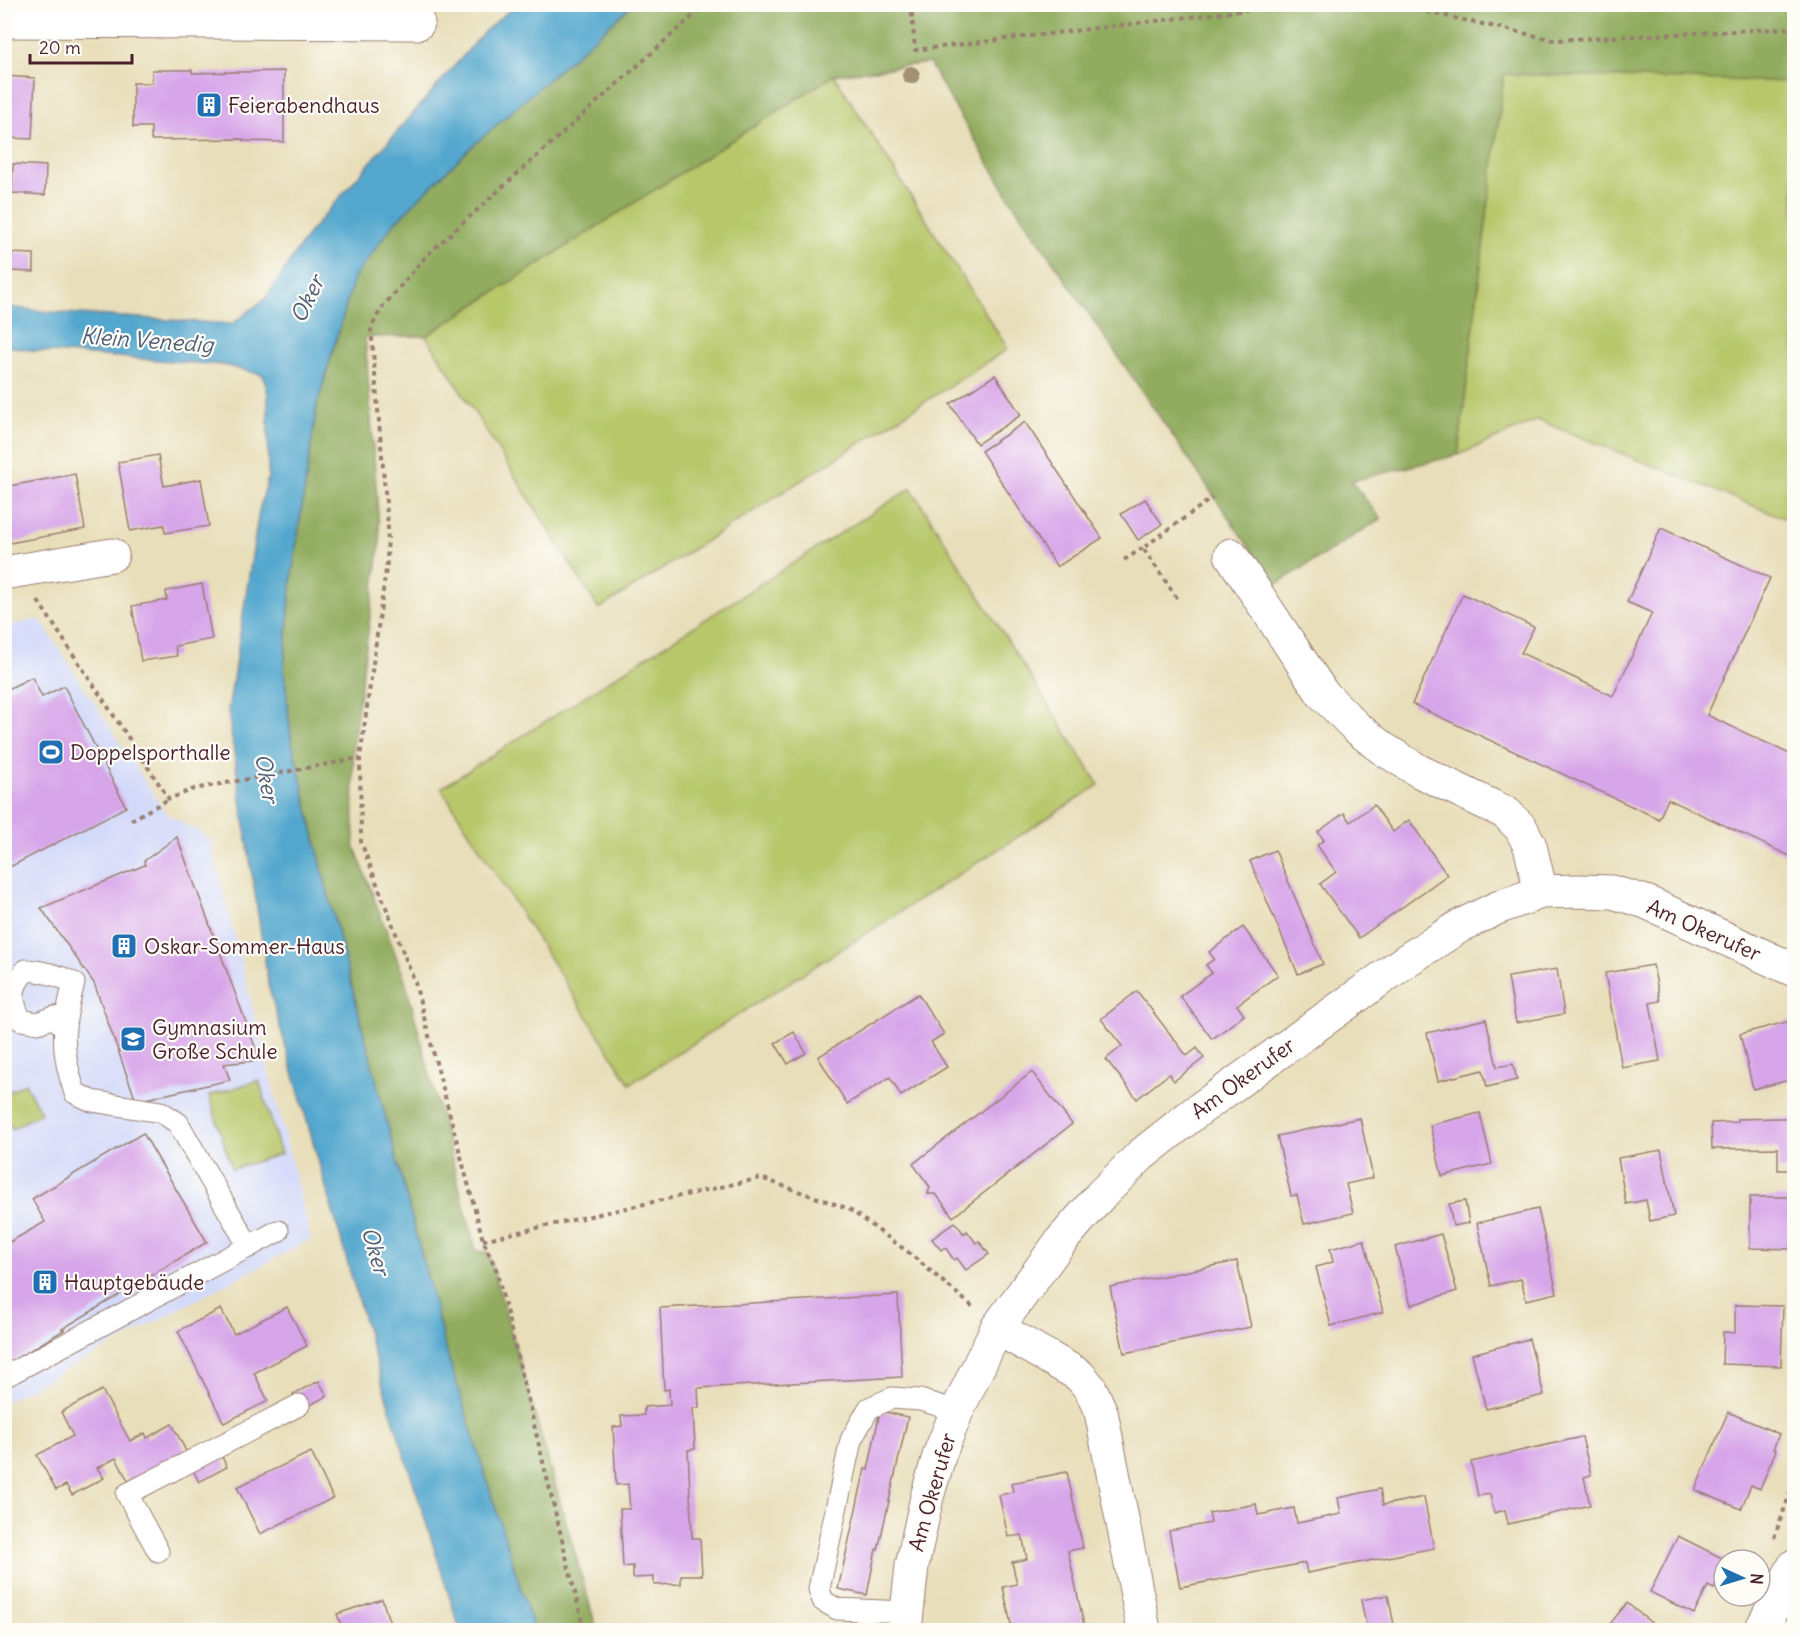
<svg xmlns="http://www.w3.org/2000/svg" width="1799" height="1635" viewBox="0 0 1799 1635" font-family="Delius,sans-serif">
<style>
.built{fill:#d3d9f9}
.green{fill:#b7c76a;stroke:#80734a;stroke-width:1.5}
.forest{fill:#91ac5e;stroke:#6e6644;stroke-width:1.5}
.water{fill:#52a7ce;stroke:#4e637c;stroke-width:1.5}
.building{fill:#d7a5e9}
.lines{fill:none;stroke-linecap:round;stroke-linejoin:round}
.service-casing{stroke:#997e72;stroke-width:23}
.minor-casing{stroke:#997e72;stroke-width:35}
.secondary-casing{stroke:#997e72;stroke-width:35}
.path{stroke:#997e72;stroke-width:4;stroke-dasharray:4.5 4.5;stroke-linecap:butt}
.service{stroke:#fff;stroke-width:21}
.minor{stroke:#fff;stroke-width:33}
.secondary{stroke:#fff;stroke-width:33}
.tree{fill:#a39075}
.labels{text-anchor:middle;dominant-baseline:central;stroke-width:4.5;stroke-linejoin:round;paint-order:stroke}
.poi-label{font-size:21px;fill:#4a1f2b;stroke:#fdfcf7;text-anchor:start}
.street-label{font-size:21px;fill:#4a1f2b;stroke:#fdfcf7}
.water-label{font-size:22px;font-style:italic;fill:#4e5c74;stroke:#fdfcf7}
</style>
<rect width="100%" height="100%" fill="#fdfcf7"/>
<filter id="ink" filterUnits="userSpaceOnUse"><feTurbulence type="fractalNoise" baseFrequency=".0167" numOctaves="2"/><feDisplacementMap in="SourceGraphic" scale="12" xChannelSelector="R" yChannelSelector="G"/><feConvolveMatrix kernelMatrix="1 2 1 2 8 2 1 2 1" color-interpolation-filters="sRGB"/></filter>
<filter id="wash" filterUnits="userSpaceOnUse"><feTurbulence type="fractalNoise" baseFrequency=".008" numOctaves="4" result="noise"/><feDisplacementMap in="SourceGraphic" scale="24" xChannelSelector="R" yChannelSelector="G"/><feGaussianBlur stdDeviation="1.35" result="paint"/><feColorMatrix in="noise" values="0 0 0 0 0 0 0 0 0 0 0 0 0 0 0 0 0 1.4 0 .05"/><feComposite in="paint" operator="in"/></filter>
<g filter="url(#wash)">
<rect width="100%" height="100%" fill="#e8deb9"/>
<polygon class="built" points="40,619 165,812 210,839 311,1239 5,1402 4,626"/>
<g class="green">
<polygon points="1504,74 1794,81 1794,522 1538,420 1458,455"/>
<polygon points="834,75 1008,349 599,609 426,336"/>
<polygon points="911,488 1099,785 630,1084 441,788"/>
<polygon points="259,1080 281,1154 232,1169 209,1096"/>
<polygon points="25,1083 41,1113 12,1129 5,1115 5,1094"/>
</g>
<polygon class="forest" points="632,5 1794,5 1794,82 1504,74 1458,455 1351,481 1381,519 1275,585 1010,199 929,63 834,75 426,336 365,337 380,542 353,744 354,845 405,980 476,1251 488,1252 597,1630 533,1630 446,1350 330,902 291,738 284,668 292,574 317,405 354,278 394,223 467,151"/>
<polygon class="water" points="517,4 632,5 467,151 394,223 354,278 317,405 292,574 284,668 291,738 330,902 446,1350 534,1630 460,1630 382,1383 269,988 228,712 259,511 268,478 268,394 263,375 224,365 37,351 5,346 4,306 48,312 232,324 266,298 308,234 485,31"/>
<g id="blocks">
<g class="building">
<polygon points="152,70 192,70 192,73 284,71 284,142 243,141 243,139 151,140 151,127 133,127 133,83 152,83"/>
<polygon points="4,76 35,78 32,139 11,138 10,151 4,151"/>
<polygon points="13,164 46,166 45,195 12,193"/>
<polygon points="9,253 34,254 34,272 9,271"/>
<polygon points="995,375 1021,415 977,444 950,404"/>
<polygon points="1025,422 1102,538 1057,567 981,451"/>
<polygon points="158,455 164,486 201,479 209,526 165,533 164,525 130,531 118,462"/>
<polygon points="75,474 85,529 4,544 4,487"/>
<polygon points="1145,499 1162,524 1138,540 1121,514"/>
<polygon points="1661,528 1770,578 1707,715 1794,756 1794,858 1668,799 1659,819 1412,704 1463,594 1534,627 1521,653 1613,696 1652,613 1627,602"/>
<polygon points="202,584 212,639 175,646 177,656 141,661 132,606 167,600 166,591"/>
<polygon points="32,677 42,697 64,686 126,807 4,870 4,691"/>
<polygon points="1374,805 1393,832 1409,820 1447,875 1359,938 1320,884 1336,872 1317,845 1324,840 1318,832 1344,813 1350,822"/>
<polygon points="177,837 260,1060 224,1064 230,1080 136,1101 94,983 41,908 145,865 144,861"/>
<polygon points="1275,850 1323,964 1298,974 1250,861"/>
<polygon points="1243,927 1278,975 1237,1005 1244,1015 1212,1039 1180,996 1212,973 1206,965 1214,959 1209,952"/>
<polygon points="1653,965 1660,1001 1650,1003 1660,1061 1622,1068 1605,973"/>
<polygon points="1557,969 1564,1014 1516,1023 1508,977"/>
<polygon points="1137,991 1187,1056 1197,1048 1204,1058 1174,1081 1169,1074 1137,1099 1106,1059 1122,1046 1101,1019"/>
<polygon points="918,994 944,1034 931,1042 947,1067 901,1096 890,1077 847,1104 818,1057"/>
<polygon points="1486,1019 1497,1067 1513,1064 1517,1080 1487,1087 1483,1070 1438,1081 1427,1033"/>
<polygon points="1794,1020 1794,1079 1753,1089 1740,1034"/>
<polygon points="794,1032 806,1053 788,1064 775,1043"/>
<polygon points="1032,1072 1072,1124 953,1217 936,1194 928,1194 930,1187 913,1164"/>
<polygon points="1480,1113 1492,1164 1442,1176 1430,1125"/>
<polygon points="1360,1118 1373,1178 1346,1184 1353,1213 1304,1224 1297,1195 1291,1196 1277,1136"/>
<polygon points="1778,1118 1794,1118 1794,1170 1778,1170 1778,1148 1712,1149 1711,1123 1737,1122 1737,1119"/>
<polygon points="143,1133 207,1242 62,1329 64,1330 4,1366 4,1245 45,1222 32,1199"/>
<polygon points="1661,1150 1674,1216 1650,1221 1646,1200 1626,1204 1618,1158"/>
<polygon points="1750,1197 1794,1197 1794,1249 1750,1248"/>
<polygon points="1465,1201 1469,1223 1453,1226 1449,1204"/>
<polygon points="1538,1209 1557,1293 1526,1300 1521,1279 1491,1286 1477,1223"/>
<polygon points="955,1222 964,1234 967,1231 976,1243 979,1241 989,1254 966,1270 957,1258 954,1260 945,1247 941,1250 932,1239"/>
<polygon points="1441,1234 1457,1291 1411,1305 1395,1247"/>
<polygon points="1364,1240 1383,1312 1331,1326 1316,1267 1333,1262 1330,1249"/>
<polygon points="1237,1261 1251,1327 1124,1353 1110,1287"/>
<polygon points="898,1295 902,1377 698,1388 699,1408 693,1408 695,1449 688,1450 692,1538 700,1538 702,1575 681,1575 681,1584 654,1585 654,1577 633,1578 633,1566 623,1567 620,1509 630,1509 628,1484 616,1485 613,1427 622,1426 621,1416 644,1415 644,1407 670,1405 669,1389 664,1390 660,1308"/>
<polygon points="1735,1305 1783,1306 1781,1366 1722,1364 1723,1332 1735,1333"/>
<polygon points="287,1307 307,1346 254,1373 268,1401 224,1423 178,1331 221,1309 234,1334"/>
<polygon points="1529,1339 1544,1395 1486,1409 1472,1354"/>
<polygon points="319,1381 327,1396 301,1410 293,1394"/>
<polygon points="102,1390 130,1441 145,1433 147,1438 172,1424 187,1453 130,1484 116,1458 97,1468 104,1478 72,1495 66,1485 56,1490 37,1455 73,1436 61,1412"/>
<polygon points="880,1411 908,1417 878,1550 876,1549 867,1595 838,1589 865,1469 868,1470"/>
<polygon points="1728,1412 1779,1434 1773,1449 1776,1450 1760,1489 1751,1485 1741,1509 1695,1490"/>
<polygon points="1582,1437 1591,1475 1584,1477 1590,1505 1508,1524 1505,1510 1494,1513 1490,1494 1478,1496 1471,1462"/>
<polygon points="311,1452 333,1498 260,1534 237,1487"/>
<polygon points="220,1453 227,1467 199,1482 192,1468"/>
<polygon points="1067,1472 1083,1548 1068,1551 1085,1630 1026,1630 1025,1626 1012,1629 1003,1587 1017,1584 1012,1562 1027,1559 1022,1535 1008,1537 999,1495 1013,1492 1011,1483"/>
<polygon points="1380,1489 1383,1505 1424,1497 1434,1548 1307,1573 1305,1563 1180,1587 1169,1531 1211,1523 1209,1513 1256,1504 1258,1515 1294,1508 1297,1523 1341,1514 1338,1498"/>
<polygon points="1678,1536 1724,1559 1724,1570 1714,1589 1708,1586 1694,1614 1650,1592"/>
<polygon points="1388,1595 1395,1630 1367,1630 1361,1600"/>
<polygon points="382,1599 392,1630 343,1630 337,1614"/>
<polygon points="1627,1603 1660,1630 1605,1630"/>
</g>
</g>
</g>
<g filter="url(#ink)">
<use href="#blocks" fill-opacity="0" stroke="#997e72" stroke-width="1.5"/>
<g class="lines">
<g class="service-casing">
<g id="service">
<path d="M63,1026l-9,-9 -16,6 -17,-3c-10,-21 -11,-32 5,-50 17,1 32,5 48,13 -12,44 -14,66 1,110l17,8 69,11 17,11 71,124"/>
<polyline points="4,1377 278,1231"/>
<polyline points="158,1551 127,1494 299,1405"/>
<polyline points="906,1612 837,1609 823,1601 819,1589 851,1440 869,1408 892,1398 920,1400 957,1411"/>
</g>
</g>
<g class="minor-casing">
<g id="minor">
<polyline points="4,21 418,23"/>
<polyline points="1231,555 1322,693 1357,728 1382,748 1419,771 1506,813 1521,828 1530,846 1541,892"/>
<polyline points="4,573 112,555"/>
<polyline points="997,1328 1079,1375 1090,1388 1101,1412 1144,1630"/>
<polyline points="905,1630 912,1566 927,1497 940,1453 957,1411 997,1328 1061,1241 1100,1196 1141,1155 1193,1114 1407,960 1460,926 1497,908 1541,892 1578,891 1612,892 1646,902 1794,970"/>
</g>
</g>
<g class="secondary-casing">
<polyline id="secondary" points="1761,1630 1794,1566"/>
</g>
<g class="path">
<polyline points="911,4 915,50 1296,4"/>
<polyline points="1392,4 1554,40 1794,28"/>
<polyline points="1124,560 1143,548"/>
<polyline points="1177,598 1143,548 1212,498"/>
<polyline points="38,601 169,799 194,789 360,758"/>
<polyline points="131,820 169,799"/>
<polyline points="483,1240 761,1178 849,1209 908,1252 973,1307"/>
<polyline points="1774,1538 1794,1482"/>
<polyline points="584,1630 496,1269 483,1240 415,983 361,842 360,758 387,562 388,526 371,328 381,309 427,255 706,4"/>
</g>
<use href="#service" class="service"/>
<use href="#minor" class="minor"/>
<use href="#secondary" class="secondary"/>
</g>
<circle class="tree" cx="911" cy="75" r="9"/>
</g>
<defs>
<g id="building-square" transform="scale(1.35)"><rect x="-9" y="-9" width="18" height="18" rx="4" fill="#1f6fb2" stroke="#fdfcf7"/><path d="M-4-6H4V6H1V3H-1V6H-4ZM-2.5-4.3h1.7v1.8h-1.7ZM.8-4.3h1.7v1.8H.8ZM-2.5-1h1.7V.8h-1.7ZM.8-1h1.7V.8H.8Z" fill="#fff"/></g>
<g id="stadium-square" transform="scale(1.35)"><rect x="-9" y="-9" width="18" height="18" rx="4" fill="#1f6fb2" stroke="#fdfcf7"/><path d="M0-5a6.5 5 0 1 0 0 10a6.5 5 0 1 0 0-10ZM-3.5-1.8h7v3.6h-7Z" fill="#fff"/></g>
<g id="school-square" transform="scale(1.35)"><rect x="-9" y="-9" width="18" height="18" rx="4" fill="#1f6fb2" stroke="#fdfcf7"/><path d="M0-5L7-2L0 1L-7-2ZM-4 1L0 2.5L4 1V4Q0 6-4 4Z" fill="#fff"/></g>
</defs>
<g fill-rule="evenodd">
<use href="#building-square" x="209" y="105"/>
<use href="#stadium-square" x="51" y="752"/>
<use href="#building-square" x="124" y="946"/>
<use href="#school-square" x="133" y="1039"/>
<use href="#building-square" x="45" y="1282"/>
</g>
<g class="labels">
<g class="poi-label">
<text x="228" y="105">Feierabendhaus</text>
<text x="70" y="752">Doppelsporthalle</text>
<text x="144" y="946">Oskar-Sommer-Haus</text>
<text x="152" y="1027">Gymnasium<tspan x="152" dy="24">Große Schule</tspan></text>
<text x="64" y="1282">Hauptgebäude</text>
</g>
<g class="street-label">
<text transform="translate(1704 930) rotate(24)">Am Okerufer</text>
<text transform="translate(1243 1078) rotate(-36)">Am Okerufer</text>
<text transform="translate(932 1492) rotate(-74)">Am Okerufer</text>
</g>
<g class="water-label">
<text transform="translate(307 299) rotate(-64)">Oker</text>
<text transform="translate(147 340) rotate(4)">Klein Venedig</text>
<text transform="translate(267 778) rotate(80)">Oker</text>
<text transform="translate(376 1251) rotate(74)">Oker</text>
</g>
</g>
<rect width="1799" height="1635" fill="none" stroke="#fdfcf7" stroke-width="24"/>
<g transform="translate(1742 1578) rotate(94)"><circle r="28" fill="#fdfcf7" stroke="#b5a4a5" stroke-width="1.5"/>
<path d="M0-4.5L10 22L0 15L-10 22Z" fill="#1f6fb2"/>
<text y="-9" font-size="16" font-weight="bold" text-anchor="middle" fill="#4a1f2b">N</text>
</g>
<path d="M30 54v9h102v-9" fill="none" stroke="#4a1f2b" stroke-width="3"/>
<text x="39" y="54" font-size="18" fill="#4a1f2b" stroke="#fdfcf7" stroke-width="4.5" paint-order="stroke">20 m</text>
</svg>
